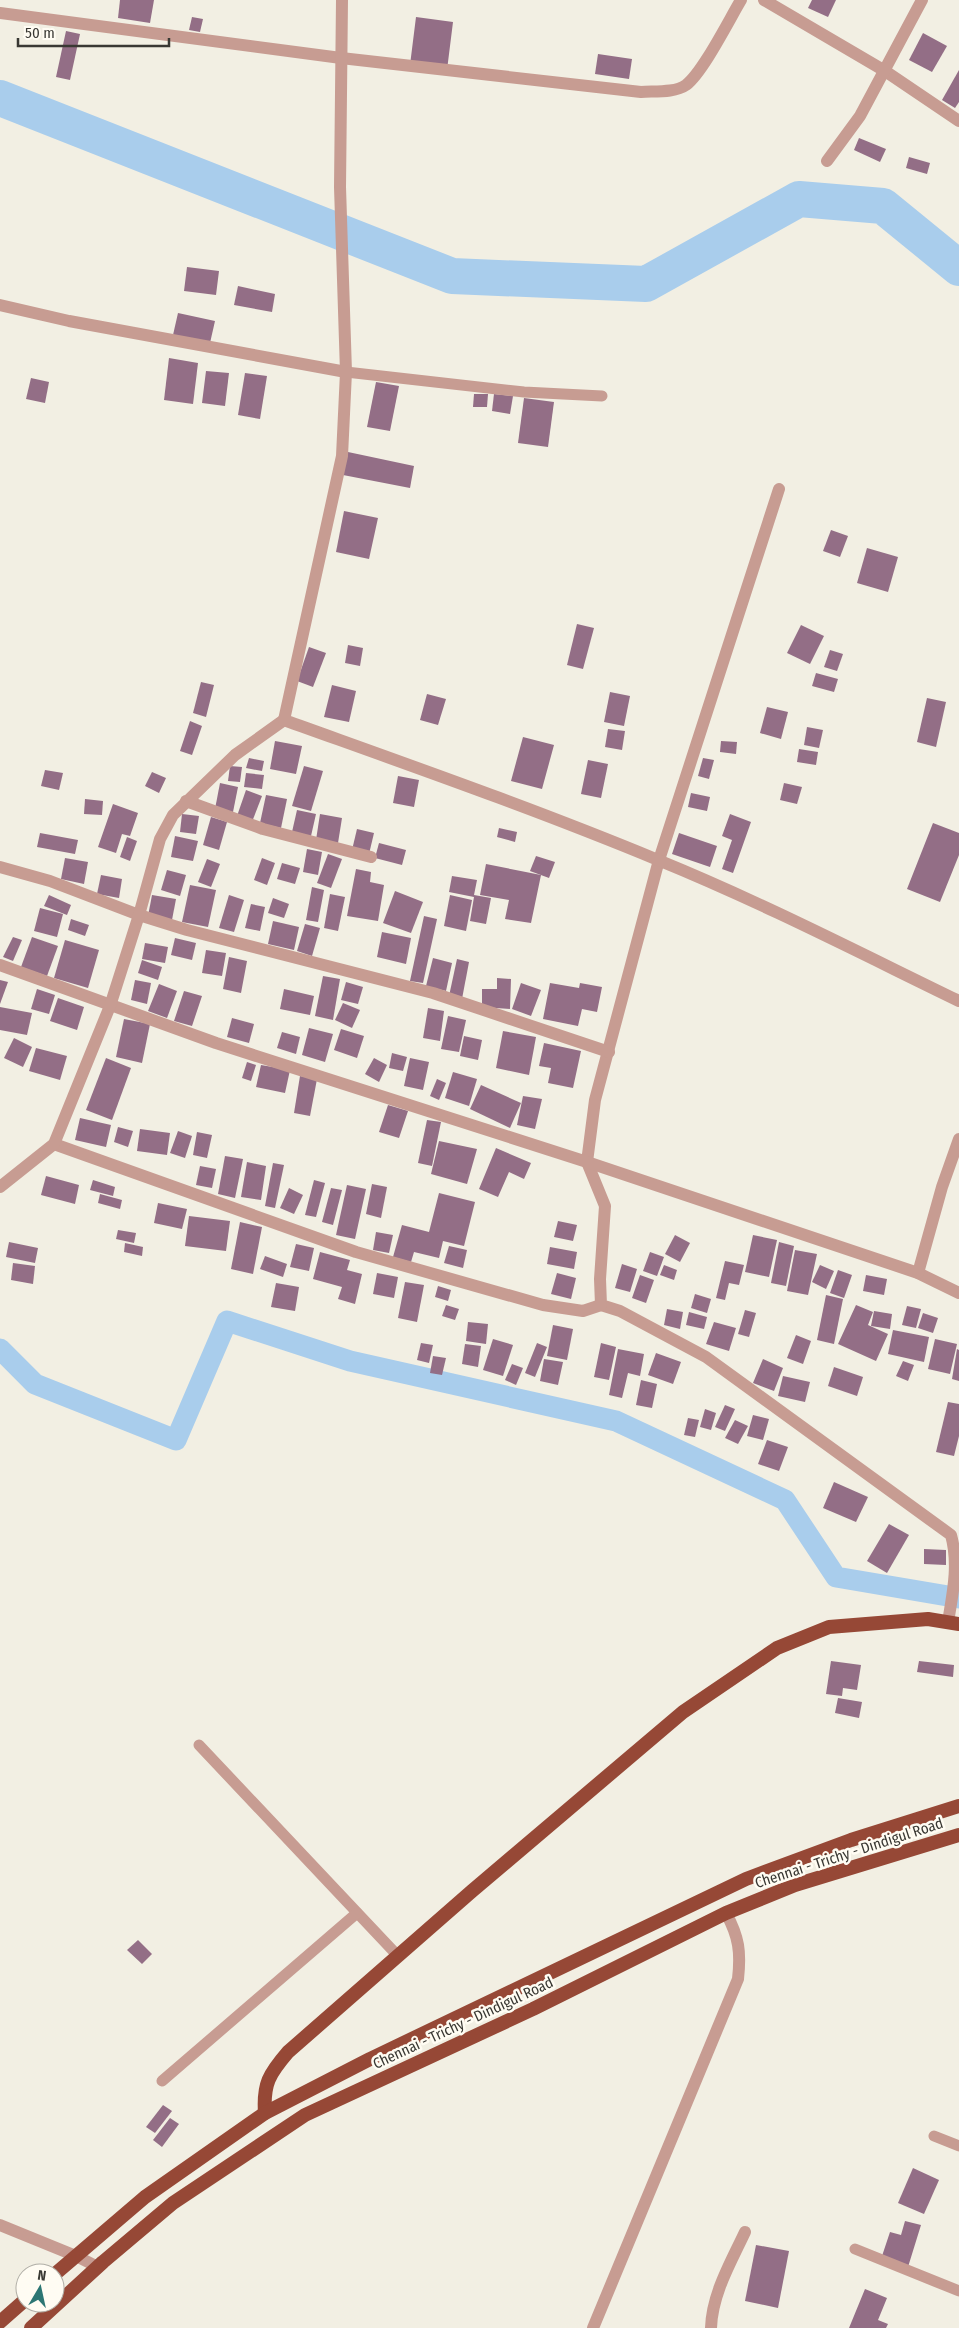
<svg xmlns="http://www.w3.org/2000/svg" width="959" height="2328" viewBox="0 0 959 2328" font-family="'Fira Sans Condensed',sans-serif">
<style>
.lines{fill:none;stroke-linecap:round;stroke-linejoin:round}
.canal{stroke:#a9cdec;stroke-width:21}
.river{stroke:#a9cdec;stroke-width:36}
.building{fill:#936e86}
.service{stroke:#c79c92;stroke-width:11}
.minor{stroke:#c79c92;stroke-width:12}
.tertiary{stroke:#c79c92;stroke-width:12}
.trunk{stroke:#964836;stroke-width:14}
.labels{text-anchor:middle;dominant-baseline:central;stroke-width:5;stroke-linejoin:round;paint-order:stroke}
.street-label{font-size:15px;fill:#393833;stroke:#fffcf3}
</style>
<rect width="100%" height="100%" fill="#f2efe3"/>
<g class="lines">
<polyline class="canal" points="0,1349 35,1384 176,1440 227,1321 350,1361 616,1421 785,1500 836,1577 959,1598"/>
<polyline class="river" points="0,98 452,276 646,284 799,199 883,206 959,268"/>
</g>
<g class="building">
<polygon points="120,0 154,0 150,23 118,18"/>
<polygon points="812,0 836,0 828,17 808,8"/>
<polygon points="192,17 203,19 200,32 189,30"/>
<polygon points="416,17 453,22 447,70 410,65"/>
<polygon points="66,31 80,34 70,80 56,77"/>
<polygon points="923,33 947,46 932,72 909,60"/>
<polygon points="598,54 632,59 629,79 595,74"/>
<polygon points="959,70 959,102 955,108 942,100"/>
<polygon points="859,138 886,149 880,162 854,150"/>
<polygon points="909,157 930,163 927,174 906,168"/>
<polygon points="187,267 219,271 216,295 184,291"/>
<polygon points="238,286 275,294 272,312 234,305"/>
<polygon points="178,313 215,321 210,343 173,335"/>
<polygon points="169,358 198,363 193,404 164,400"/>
<polygon points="206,371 229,373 225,406 202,403"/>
<polygon points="245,373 267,376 260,419 238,415"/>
<polygon points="31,378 49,382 45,403 26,399"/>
<polygon points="376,382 399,386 390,431 367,427"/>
<polygon points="474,394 488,394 487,407 473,407"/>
<polygon points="494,394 513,396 510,414 492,411"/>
<polygon points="524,398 554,402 548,447 518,443"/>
<polygon points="348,452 414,466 410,488 343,475"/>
<polygon points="344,511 378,518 369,559 336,552"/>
<polygon points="831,530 848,536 840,557 823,551"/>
<polygon points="867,548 898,557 888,592 857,583"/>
<polygon points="577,624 594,628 583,669 567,665"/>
<polygon points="801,625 824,636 810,664 787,653"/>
<polygon points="348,645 363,648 360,666 345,663"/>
<polygon points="309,647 326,653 313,687 297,681"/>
<polygon points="830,650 843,654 837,671 824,667"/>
<polygon points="816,673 838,679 834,692 812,686"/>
<polygon points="201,682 214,685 206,717 193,713"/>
<polygon points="332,685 356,691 349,722 324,717"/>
<polygon points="610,692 630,696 624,726 604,722"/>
<polygon points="427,694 446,699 438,725 420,720"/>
<polygon points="927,698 946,702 936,747 917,742"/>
<polygon points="767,707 788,712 781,739 760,733"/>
<polygon points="190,721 202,726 192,755 180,751"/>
<polygon points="807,727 823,730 819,748 804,745"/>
<polygon points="608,729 625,731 622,750 605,747"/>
<polygon points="523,737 554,745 542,789 511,781"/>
<polygon points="275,741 302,746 296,774 270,769"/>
<polygon points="721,741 737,742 736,754 720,752"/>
<polygon points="799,749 818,752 816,765 797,762"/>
<polygon points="249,758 264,761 262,771 246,768"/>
<polygon points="703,758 714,760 709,779 698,776"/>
<polygon points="588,760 608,764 601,798 581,794"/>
<polygon points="230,766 242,767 240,782 228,781"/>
<polygon points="304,766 323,771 311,811 292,806"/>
<polygon points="45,770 63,773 59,790 41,786"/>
<polygon points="152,772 166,778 159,793 145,786"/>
<polygon points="246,773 264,775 262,789 244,787"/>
<polygon points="398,776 419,780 414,807 393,803"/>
<polygon points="220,783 238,787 233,812 215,809"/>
<polygon points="784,783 802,787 797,804 780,800"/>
<polygon points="246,790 262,796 252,822 237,816"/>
<polygon points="691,793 710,797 707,811 688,807"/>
<polygon points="266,795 287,799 281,828 260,823"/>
<polygon points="85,799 103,801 102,815 84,814"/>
<polygon points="113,804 138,813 130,836 122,834 116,853 98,847"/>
<polygon points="297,810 316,814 311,836 292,832"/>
<polygon points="182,814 199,816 196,834 180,832"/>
<polygon points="320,814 342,818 338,843 316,840"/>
<polygon points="730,814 751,822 733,873 722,869 732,840 722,836"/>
<polygon points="211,817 227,822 219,850 203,845"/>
<polygon points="933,823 959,833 959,855 940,902 907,889"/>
<polygon points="499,828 517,832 515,842 497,837"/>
<polygon points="357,829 374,833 369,854 352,850"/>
<polygon points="40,833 78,840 75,854 37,847"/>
<polygon points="679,833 717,846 710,867 672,854"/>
<polygon points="175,836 198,841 193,861 171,857"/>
<polygon points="127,837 137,841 130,861 120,857"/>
<polygon points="379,843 406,850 402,865 375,858"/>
<polygon points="307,849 322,852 318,875 303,872"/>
<polygon points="328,854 342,859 331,888 317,883"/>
<polygon points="536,856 555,862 549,878 530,871"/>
<polygon points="65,858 88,862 84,884 61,879"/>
<polygon points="262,858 275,863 267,885 254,880"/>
<polygon points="207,859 220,864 211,887 198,882"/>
<polygon points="282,863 300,868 295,884 277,879"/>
<polygon points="486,864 541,875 531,923 505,919 509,900 480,895"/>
<polygon points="356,869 371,872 370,882 384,885 378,921 347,916"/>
<polygon points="167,870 186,875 180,896 161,890"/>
<polygon points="101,875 122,879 119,898 97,894"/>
<polygon points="452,876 477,880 474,895 491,898 486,924 470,921 474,897 449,892"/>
<polygon points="190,885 216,890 208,927 182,922"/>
<polygon points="312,887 324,890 318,922 306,920"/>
<polygon points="395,891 423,902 411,933 383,923"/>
<polygon points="330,894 345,897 338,931 324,928"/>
<polygon points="49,895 71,905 67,915 44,906"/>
<polygon points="152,895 176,899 172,920 148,916"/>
<polygon points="229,895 244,900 234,932 219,928"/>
<polygon points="450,895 472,900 466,931 444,926"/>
<polygon points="273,898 289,904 284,918 268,913"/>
<polygon points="251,904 265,907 260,931 245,928"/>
<polygon points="40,908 63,914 57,937 34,931"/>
<polygon points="424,916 437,919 423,983 410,981"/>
<polygon points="71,919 89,925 85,936 68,930"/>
<polygon points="273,921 299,927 294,950 268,944"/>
<polygon points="305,924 320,928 312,956 297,951"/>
<polygon points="382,932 411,938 406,964 377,957"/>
<polygon points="13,937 22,940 13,961 3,957"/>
<polygon points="32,937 58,946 47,976 21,967"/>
<polygon points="175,938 196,943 192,960 171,955"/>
<polygon points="65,940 99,950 88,988 54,978"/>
<polygon points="145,943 168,947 165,963 142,959"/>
<polygon points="206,950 226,953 222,976 202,973"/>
<polygon points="229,957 247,961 241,993 223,989"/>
<polygon points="433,958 452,963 446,991 426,986"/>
<polygon points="457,959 469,962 462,999 449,996"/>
<polygon points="142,960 162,967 158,980 138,973"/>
<polygon points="323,976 340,979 333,1020 315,1016"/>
<polygon points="497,978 511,979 510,1009 482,1007 482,989 497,989"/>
<polygon points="0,980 8,982 0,1004"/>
<polygon points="135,980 151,983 147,1004 131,1000"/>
<polygon points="346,982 363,987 358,1004 341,1000"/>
<polygon points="521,983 541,990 531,1016 512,1009"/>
<polygon points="550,983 579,988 580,983 602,987 597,1012 582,1009 578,1026 543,1019"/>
<polygon points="159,984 177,991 167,1018 148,1011"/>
<polygon points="37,989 55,995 49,1014 31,1009"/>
<polygon points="284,989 314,996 310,1015 280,1009"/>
<polygon points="184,991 202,996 192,1026 174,1021"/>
<polygon points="58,998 84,1007 77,1030 50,1021"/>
<polygon points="343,1003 360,1010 352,1028 335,1020"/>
<polygon points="0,1007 32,1013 27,1035 0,1030"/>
<polygon points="428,1008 444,1011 440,1041 423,1038"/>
<polygon points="448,1016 466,1020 459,1052 441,1049"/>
<polygon points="232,1018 254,1024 249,1043 227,1037"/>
<polygon points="124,1019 150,1024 142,1063 116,1057"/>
<polygon points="309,1028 333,1034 325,1062 302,1055"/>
<polygon points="341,1029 364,1036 357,1058 334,1050"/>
<polygon points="503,1031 536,1037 529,1075 496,1068"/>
<polygon points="282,1032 300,1037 296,1054 277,1048"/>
<polygon points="464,1036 482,1040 478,1060 460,1056"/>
<polygon points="14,1038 32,1047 23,1067 4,1058"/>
<polygon points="544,1043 581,1051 573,1088 548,1083 551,1068 539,1066"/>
<polygon points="36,1048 67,1056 60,1080 29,1071"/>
<polygon points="392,1053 407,1057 403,1071 389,1068"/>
<polygon points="106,1058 131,1068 112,1120 86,1110"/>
<polygon points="374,1058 387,1065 379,1082 365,1074"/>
<polygon points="410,1058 429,1062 423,1090 404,1086"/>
<polygon points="247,1062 256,1065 251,1081 242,1078"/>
<polygon points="261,1065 290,1070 285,1093 256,1087"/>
<polygon points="453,1072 477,1079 469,1106 445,1098"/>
<polygon points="300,1076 317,1079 310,1116 294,1113"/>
<polygon points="437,1079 446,1083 439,1100 430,1096"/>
<polygon points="481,1085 521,1103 510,1128 470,1109"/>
<polygon points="523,1096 542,1099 535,1129 517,1125"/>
<polygon points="388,1105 408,1111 399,1138 379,1132"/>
<polygon points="80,1118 111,1125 106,1147 75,1140"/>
<polygon points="427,1120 441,1122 432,1166 418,1163"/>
<polygon points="118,1127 133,1131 128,1147 114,1142"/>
<polygon points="140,1129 170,1133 167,1155 137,1151"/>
<polygon points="178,1131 192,1136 185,1158 170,1153"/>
<polygon points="197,1132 212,1135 207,1158 193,1155"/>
<polygon points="439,1141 477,1149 467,1184 431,1174"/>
<polygon points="496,1148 531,1163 524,1179 509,1172 498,1197 479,1189"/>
<polygon points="225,1156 243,1159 235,1198 218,1194"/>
<polygon points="247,1162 266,1166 261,1200 241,1197"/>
<polygon points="273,1163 284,1165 275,1208 265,1206"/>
<polygon points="200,1166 216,1169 212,1188 196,1185"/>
<polygon points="46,1176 79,1185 75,1204 41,1195"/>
<polygon points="93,1180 115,1187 113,1196 90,1190"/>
<polygon points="314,1180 325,1183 316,1217 305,1215"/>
<polygon points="372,1184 387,1187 381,1218 366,1214"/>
<polygon points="347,1185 366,1189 355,1239 336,1235"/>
<polygon points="289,1188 303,1195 294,1214 280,1208"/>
<polygon points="331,1188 342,1190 333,1225 322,1222"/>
<polygon points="439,1193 475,1202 464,1246 443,1241 439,1258 414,1252 411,1262 393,1257 402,1225 429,1232"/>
<polygon points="100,1194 122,1200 120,1209 98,1203"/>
<polygon points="158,1203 187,1209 182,1229 154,1223"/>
<polygon points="189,1216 230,1221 226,1251 185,1246"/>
<polygon points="558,1221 577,1225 573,1241 554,1237"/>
<polygon points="240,1222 262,1227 253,1274 231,1269"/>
<polygon points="118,1230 136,1233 134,1243 116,1239"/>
<polygon points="376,1232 393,1235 389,1253 373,1250"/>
<polygon points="675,1235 690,1243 680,1262 665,1254"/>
<polygon points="753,1235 777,1240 769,1277 745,1272"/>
<polygon points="9,1242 38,1248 35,1263 6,1257"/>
<polygon points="779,1242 794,1246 786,1286 771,1283"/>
<polygon points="125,1243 143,1247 142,1256 124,1252"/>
<polygon points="296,1244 314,1248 309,1271 290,1267"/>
<polygon points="449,1246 467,1250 463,1268 444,1263"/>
<polygon points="550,1247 577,1252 574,1269 547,1264"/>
<polygon points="795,1250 817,1254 808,1295 787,1291"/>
<polygon points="320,1252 350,1260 347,1270 362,1274 355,1304 338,1299 342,1287 313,1279"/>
<polygon points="650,1252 664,1257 657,1276 643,1271"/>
<polygon points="265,1256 287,1264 283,1277 260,1269"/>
<polygon points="725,1261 744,1265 739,1285 729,1283 725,1300 716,1298"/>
<polygon points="13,1263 35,1266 33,1284 11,1280"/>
<polygon points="622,1264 637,1269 630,1292 615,1288"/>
<polygon points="664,1265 677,1270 674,1280 660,1275"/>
<polygon points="820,1265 834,1271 826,1289 812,1282"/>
<polygon points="838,1270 852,1275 844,1298 830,1293"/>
<polygon points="377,1273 398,1277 394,1298 373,1294"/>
<polygon points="557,1273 576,1278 571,1299 551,1294"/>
<polygon points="640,1275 654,1280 646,1303 632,1298"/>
<polygon points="866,1275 887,1279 884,1295 863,1291"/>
<polygon points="405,1282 424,1285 417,1322 398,1318"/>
<polygon points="276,1283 299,1287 295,1311 271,1307"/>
<polygon points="438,1286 451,1290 448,1301 435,1297"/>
<polygon points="695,1294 711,1299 707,1313 691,1308"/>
<polygon points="826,1295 843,1299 834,1344 817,1340"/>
<polygon points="446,1305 459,1309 455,1320 442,1316"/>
<polygon points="856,1305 873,1312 868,1325 888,1334 876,1361 838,1344"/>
<polygon points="907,1306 921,1309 916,1328 902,1325"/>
<polygon points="667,1309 683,1312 680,1329 664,1325"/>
<polygon points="745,1310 756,1313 749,1337 738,1334"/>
<polygon points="874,1311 892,1314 890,1329 871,1326"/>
<polygon points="689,1312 707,1317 704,1329 686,1325"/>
<polygon points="923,1313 938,1318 933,1333 918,1328"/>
<polygon points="468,1322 488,1324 486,1344 466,1341"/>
<polygon points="714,1322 736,1328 729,1351 706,1344"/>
<polygon points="553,1325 573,1329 567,1360 547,1356"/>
<polygon points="893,1330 929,1337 924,1362 888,1354"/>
<polygon points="796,1335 811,1341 803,1364 787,1358"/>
<polygon points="493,1339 513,1345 503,1376 483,1370"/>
<polygon points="935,1339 957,1344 950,1374 928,1369"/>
<polygon points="421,1343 433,1345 429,1363 417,1360"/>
<polygon points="537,1343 547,1347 535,1377 525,1373"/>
<polygon points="601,1343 616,1347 609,1380 594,1377"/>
<polygon points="465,1344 481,1346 478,1367 462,1364"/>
<polygon points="618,1349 644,1354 640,1376 628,1373 622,1398 609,1395"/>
<polygon points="957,1349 959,1350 959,1381 952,1379"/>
<polygon points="656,1353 681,1362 673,1384 648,1375"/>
<polygon points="433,1356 446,1358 442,1375 430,1373"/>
<polygon points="544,1359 563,1362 558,1385 540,1381"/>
<polygon points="763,1359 783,1368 774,1391 753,1383"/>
<polygon points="903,1361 914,1365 908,1381 896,1376"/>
<polygon points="512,1364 523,1368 516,1385 505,1380"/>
<polygon points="834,1367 863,1377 857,1396 828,1386"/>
<polygon points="783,1376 810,1382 805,1402 778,1396"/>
<polygon points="641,1380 657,1384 652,1408 636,1405"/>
<polygon points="948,1402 959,1404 959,1436 954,1456 936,1452"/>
<polygon points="725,1405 735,1409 725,1431 715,1427"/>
<polygon points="705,1409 716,1413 711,1430 700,1427"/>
<polygon points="753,1415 769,1419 763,1440 747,1436"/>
<polygon points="688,1418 699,1420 695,1437 684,1435"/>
<polygon points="735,1420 748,1426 738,1444 725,1438"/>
<polygon points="767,1440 788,1447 779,1471 758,1464"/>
<polygon points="834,1482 868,1497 856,1522 823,1508"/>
<polygon points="889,1524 909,1535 887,1573 867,1561"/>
<polygon points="924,1549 946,1550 946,1565 924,1564"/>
<polygon points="831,1661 861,1665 857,1690 843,1688 842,1696 826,1694"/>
<polygon points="919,1661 954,1665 953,1677 917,1672"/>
<polygon points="838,1698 862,1702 859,1718 835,1713"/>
<polygon points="138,1940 152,1954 142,1964 127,1950"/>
<polygon points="163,2105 172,2111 155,2133 146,2127"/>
<polygon points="170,2118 179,2124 162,2147 153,2140"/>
<polygon points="913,2168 939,2180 924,2214 898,2203"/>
<polygon points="905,2221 921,2225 908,2267 881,2259 890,2232 901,2235"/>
<polygon points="756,2245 789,2251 778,2308 745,2301"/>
<polygon points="865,2289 887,2298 878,2320 888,2324 886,2328 849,2328"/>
</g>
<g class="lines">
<g class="service">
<polyline points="346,372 524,392 602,396"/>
<polyline points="199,1745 398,1956"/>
<polyline points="162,2081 357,1913"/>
<polyline points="934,2136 959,2146"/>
<polyline points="855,2249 959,2291"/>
</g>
<g class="minor">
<polyline points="764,0 885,71 959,121"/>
<path d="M0,13l341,45 300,34c13,-1 34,1 45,-7 17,-13 43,-65 55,-85"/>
<polyline points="827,161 860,116 922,0"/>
<polyline points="0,305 69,321 346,372"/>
<path d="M779,489l-120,371 -64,240 -8,62 18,44 -5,73 1,26 19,6 86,46 245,178c8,29 2,57 -3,87"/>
<polyline points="186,801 263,829 371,857"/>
<polyline points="0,867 50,881 139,915 187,930 433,993 609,1052"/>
<polyline points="0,965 216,1043 587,1162 918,1273 959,1293"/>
<polyline points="54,1144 356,1252 543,1305 583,1311 601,1305"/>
<polyline points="0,1187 54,1144 110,1006 139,915 160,839 173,815 235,755 284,720"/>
<polyline points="918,1273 942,1187 959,1139"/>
<path d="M593,2328l145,-349c3,-27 1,-42 -12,-66"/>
<path d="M711,2328c1,-34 20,-66 34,-96"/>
</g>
<g class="tertiary">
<path d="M342,0l-2,187 6,185 -4,84 -58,264c125,45 251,89 374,140 103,42 202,93 301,141"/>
<polyline points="0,2225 76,2256 98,2267"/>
</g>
<g class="trunk">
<path d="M265,2113c-2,-29 4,-39 23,-61l184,-161 211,-179 94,-64 52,-21 99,-8 31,5"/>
<polyline points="55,2274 145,2197 265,2113 370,2059 746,1879 851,1840 959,1806"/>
<polyline points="0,2322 25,2300"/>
<polyline points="31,2328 103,2262 173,2203 305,2115 533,2009 726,1913 795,1885 959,1835"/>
</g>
</g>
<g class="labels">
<g class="street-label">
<text transform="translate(849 1853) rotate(-18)">Chennai - Trichy - Dindigul Road</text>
<text transform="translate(463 2023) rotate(-25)">Chennai - Trichy - Dindigul Road</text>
</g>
</g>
<g transform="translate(40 2288) rotate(9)"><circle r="24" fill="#fffcf3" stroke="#b0aea6"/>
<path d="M0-4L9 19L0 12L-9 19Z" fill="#2c7673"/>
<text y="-8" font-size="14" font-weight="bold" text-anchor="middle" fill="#393833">N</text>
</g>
<path d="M18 38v8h151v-8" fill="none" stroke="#393833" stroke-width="2.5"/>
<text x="25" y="38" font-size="15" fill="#393833" stroke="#fffcf3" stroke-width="4" paint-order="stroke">50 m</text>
</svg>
